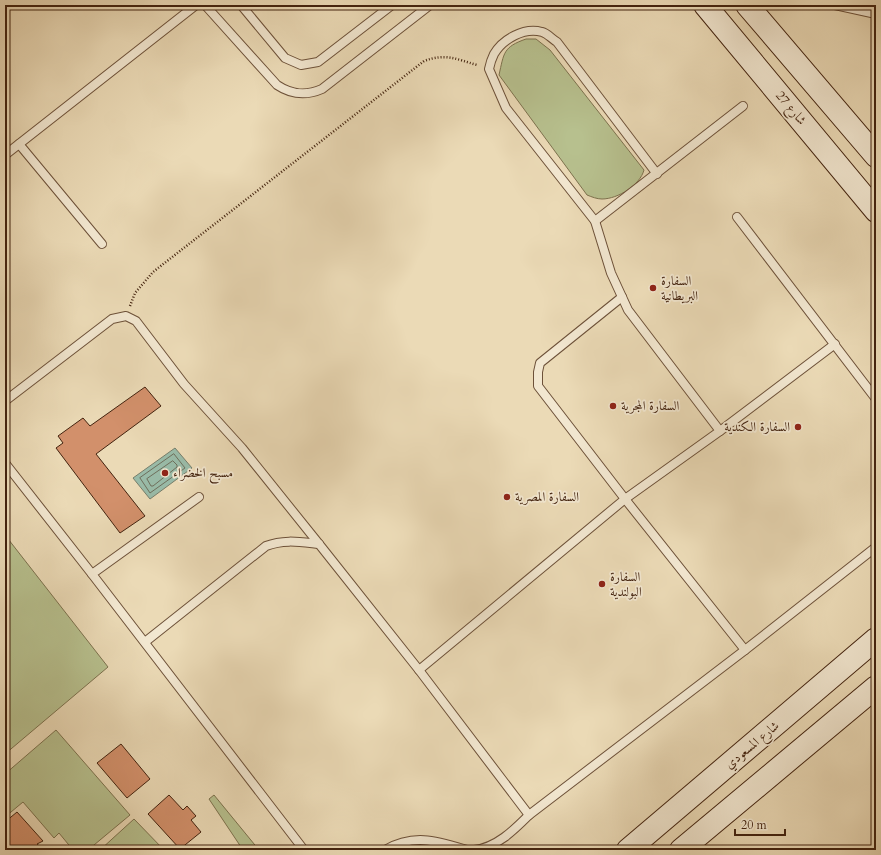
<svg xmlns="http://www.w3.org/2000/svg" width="881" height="855" viewBox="0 0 881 855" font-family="Cardo,Amiri,serif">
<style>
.green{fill:#b7c08e;stroke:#7d724e}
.water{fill:#99bba8;stroke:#777e6b}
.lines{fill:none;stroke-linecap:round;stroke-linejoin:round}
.shore{stroke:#6e6f5c;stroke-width:1}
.building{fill:#d2906b;stroke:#43230f}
.service-casing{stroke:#6d5139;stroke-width:10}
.secondary-casing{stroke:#43230f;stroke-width:24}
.path{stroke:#43230f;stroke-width:2.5;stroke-dasharray:1 2;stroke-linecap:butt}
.service{stroke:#f2e7d0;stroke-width:8}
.secondary{stroke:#f2e7d0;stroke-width:22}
.poi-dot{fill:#8f2418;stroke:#f2e7d0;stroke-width:1.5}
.labels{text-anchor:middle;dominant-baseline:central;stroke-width:3.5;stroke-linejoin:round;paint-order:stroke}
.street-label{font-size:13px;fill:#43230f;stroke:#f2e7d0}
.poi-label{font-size:13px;fill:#43230f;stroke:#f2e7d0;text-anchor:start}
</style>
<rect width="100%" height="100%" fill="#ebdab6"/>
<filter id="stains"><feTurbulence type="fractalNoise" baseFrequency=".005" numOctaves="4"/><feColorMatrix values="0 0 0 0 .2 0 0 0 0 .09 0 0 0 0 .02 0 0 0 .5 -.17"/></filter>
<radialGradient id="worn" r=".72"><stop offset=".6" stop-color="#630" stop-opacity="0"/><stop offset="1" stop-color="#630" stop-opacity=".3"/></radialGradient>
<g class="green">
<path d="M526,39h10l14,11 94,120c-4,15 -26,29 -42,29 -5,0 -10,-2 -15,-4l-88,-120c5,-22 4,-28 27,-36z"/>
<polygon points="5,535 108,667 5,754"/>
<polygon points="56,730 130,815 88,850 73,850 59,833 54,838 23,802 5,817 5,774"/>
<polygon points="214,795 259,850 243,850 209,799"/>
<polygon points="134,819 164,850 100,850"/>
</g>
<polygon class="water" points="175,448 192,468 150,499 133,478"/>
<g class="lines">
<g class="shore">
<polygon points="174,454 185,468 150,493 140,478"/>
<polygon points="173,461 177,465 177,467 153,486 151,486 147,479"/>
</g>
</g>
<g class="building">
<polygon points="145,387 161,406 96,454 145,516 120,533 56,448 63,443 58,436 83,418 90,426"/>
<polygon points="121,744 150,779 127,798 97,763"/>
<polygon points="169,795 183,810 187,806 196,816 191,820 201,832 180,849 148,814"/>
<polygon points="17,812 43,841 37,844 44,850 5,850 5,822"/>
</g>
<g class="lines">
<g class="service-casing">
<g id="service">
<path d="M205,5l72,80c15,10 29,11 45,4l108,-84"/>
<polyline points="241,5 285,58 301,65 318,62 392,5"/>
<polyline points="835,5 876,14"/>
<polyline points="19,144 102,244"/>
<polyline points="5,155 196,5"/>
<polyline points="737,217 876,399"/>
<polyline points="595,221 743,106"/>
<polyline points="622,297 540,363 538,372 538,386 625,499 745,650"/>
<polyline points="5,401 112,319 126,316 136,321 184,384 242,448 319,544 419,670 529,815"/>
<polyline points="720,431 835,344"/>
<polyline points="5,463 92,574"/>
<polyline points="199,497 92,574 304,850"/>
<path d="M145,642l121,-96c18,-7 34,-4 53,-2"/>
<path d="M419,670l206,-171 95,-68 -92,-121 -17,-37 -16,-52 -89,-113 -17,-39c1,-5 3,-11 5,-15 9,-15 30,-27 48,-22 5,1 10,7 15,10l100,132"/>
<path d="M385,850c29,-17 52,-9 82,0"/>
<path d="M474,850c22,-2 40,-20 55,-35l216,-165 131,-103"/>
</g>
</g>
<g class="secondary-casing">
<g id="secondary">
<polyline points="705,5 876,211"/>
<polyline points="747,5 876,156"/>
<polyline points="628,850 876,639"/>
<polyline points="681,850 876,687"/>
</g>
</g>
<path class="path" d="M130,306l5,-13 18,-21 271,-211c22,-8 32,-2 53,4"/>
<use href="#service" class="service"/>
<use href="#secondary" class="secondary"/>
</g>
<g class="poi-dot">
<circle cx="653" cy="288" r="4"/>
<circle cx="613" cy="406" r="4"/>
<circle cx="798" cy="427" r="4"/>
<circle cx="165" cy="473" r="4"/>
<circle cx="507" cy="497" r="4"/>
<circle cx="602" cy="584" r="4"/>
</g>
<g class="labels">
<g class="street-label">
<text transform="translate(791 108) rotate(50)">شارع 27</text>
<text transform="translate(752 745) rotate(-40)">شارع المسعودي</text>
</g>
<g class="poi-label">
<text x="661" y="281">السفارة<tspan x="661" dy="15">البريطانية</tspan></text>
<text x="621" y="406">السفارة المجرية</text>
<text x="790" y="427" text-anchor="end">السفارة الكندية</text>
<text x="173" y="473">مسبح الخضراء</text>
<text x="515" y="497">السفارة المصرية</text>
<text x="610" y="577">السفارة<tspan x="610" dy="15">البولندية</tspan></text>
</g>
</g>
<rect width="881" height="855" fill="none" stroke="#ebdab6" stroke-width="20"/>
<rect x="6" y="6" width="869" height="843" fill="none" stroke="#43230f" stroke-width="2"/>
<rect x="10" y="10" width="861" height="835" fill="none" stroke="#43230f"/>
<path d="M735 829v6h50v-6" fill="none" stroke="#43230f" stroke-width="2"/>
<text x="741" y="829" font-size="12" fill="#43230f" stroke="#f2e7d0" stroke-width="3" paint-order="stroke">20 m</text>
<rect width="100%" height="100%" filter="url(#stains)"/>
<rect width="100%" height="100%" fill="url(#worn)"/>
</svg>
